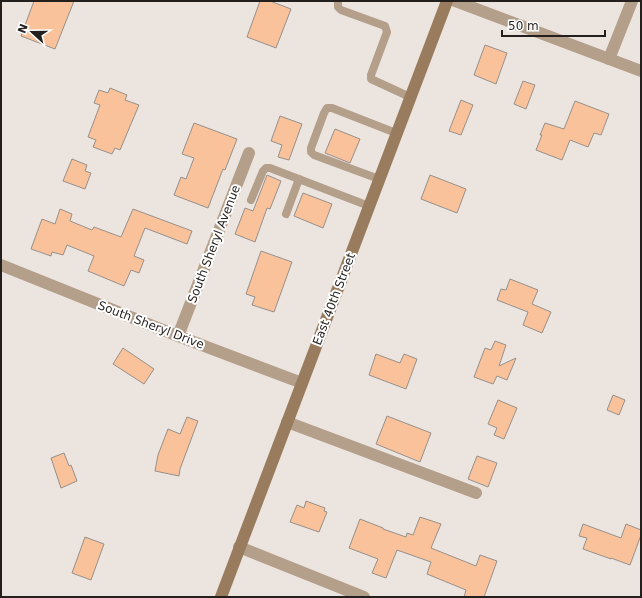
<svg xmlns="http://www.w3.org/2000/svg" width="642" height="598" viewBox="0 0 642 598" font-family="'DejaVu Sans',sans-serif">
<style>
.building{fill:#f9c29a;stroke:#97908b}
.lines{fill:none;stroke-linecap:round;stroke-linejoin:round}
.service{stroke:#b39f8a;stroke-width:8}
.minor{stroke:#b39f8a;stroke-width:12}
.tertiary{stroke:#b39f8a;stroke-width:12}
.secondary{stroke:#997c5e;stroke-width:12}
.labels{text-anchor:middle;dominant-baseline:central;stroke-width:4;stroke-linejoin:round;paint-order:stroke}
.street-label{font-size:12px;fill:#221f1d;stroke:#fff}
</style>
<rect width="100%" height="100%" fill="#ece4df"/>
<g class="building">
<polygon points="34,1 74,1 55,49 21,36"/>
<polygon points="260,1 270,1 291,9 276,48 247,37"/>
<polygon points="485,45 507,53 496,84 474,75"/>
<polygon points="523,81 535,85 526,109 514,104"/>
<polygon points="110,88 127,95 125,100 139,105 120,150 115,148 112,154 93,147 96,140 88,137 100,105 94,103 99,90 108,93"/>
<polygon points="461,100 473,105 461,135 449,131"/>
<polygon points="575,101 609,114 601,135 594,133 588,147 570,140 562,160 536,150 542,135 540,135 545,123 564,129"/>
<polygon points="280,116 302,124 289,160 278,157 282,145 271,141"/>
<polygon points="194,123 237,139 225,170 223,169 208,208 174,195 181,177 186,179 194,158 182,154"/>
<polygon points="335,129 360,139 350,163 325,153"/>
<polygon points="72,159 87,165 85,171 91,173 85,189 63,181"/>
<polygon points="267,175 281,181 270,209 267,208 255,242 235,234 245,208 253,211"/>
<polygon points="430,175 466,189 457,213 421,199"/>
<polygon points="303,193 332,204 323,228 294,216"/>
<polygon points="60,209 72,214 70,221 92,230 94,227 121,237 133,209 192,231 187,244 145,228 134,256 144,260 139,273 131,270 124,286 88,271 94,256 67,245 63,255 52,252 51,256 31,249 42,219 55,224"/>
<polygon points="261,251 292,262 274,312 252,305 255,297 246,294"/>
<polygon points="510,279 538,290 532,304 551,312 542,333 523,325 528,312 497,300 501,289 506,290"/>
<polygon points="495,341 506,345 499,366 516,358 507,380 497,376 493,384 474,377 485,348 491,350"/>
<polygon points="123,348 154,369 144,384 113,364"/>
<polygon points="376,354 400,363 404,354 417,359 406,389 369,375"/>
<polygon points="613,395 625,400 619,415 607,410"/>
<polygon points="498,400 517,408 504,439 494,435 497,428 488,424"/>
<polygon points="387,416 431,433 420,462 376,444"/>
<polygon points="187,417 198,421 180,469 179,476 155,471 158,455 168,429 180,434"/>
<polygon points="64,453 69,466 71,465 77,481 61,488 51,458"/>
<polygon points="477,456 497,463 488,487 468,479"/>
<polygon points="306,501 325,508 324,511 327,512 319,532 290,522 297,505 304,508"/>
<polygon points="420,517 441,524 431,548 476,566 480,555 497,561 484,597 464,597 466,590 427,574 431,562 397,550 386,578 372,573 378,559 349,548 360,519 383,528 383,529 406,537 407,533 413,535"/>
<polygon points="583,524 621,538 626,524 641,530 641,535 630,565 611,558 611,559 583,549 587,538 579,536"/>
<polygon points="85,537 104,544 91,580 72,573"/>
</g>
<g class="lines">
<g class="service">
<polyline points="338,1 338,7 341,10 385,26 387,32 371,75 371,79 410,97"/>
<polyline points="379,179 314,155 311,152 311,148 324,113 327,108 332,108 396,133"/>
<polyline points="251,200 263,171 266,168 270,168 369,206"/>
<polyline points="286,214 299,179"/>
</g>
<g class="minor">
<polyline points="609,59 632,1"/>
<polyline points="1,265 178,336 302,383"/>
<polyline points="178,336 249,153"/>
<polyline points="287,422 476,493"/>
<polyline points="239,547 364,597"/>
</g>
<polyline class="tertiary" points="455,1 641,71"/>
<polyline class="secondary" points="221,597 447,1"/>
</g>
<g class="labels">
<g class="street-label">
<text transform="translate(214 244) rotate(-69)">South Sheryl Avenue</text>
<text transform="translate(334 299) rotate(-69)">East 40th Street</text>
<text transform="translate(151 325) rotate(21)">South Sheryl Drive</text>
</g>
</g>
<rect width="642" height="598" fill="none" stroke="#221f1d" stroke-width="4"/>
<g transform="translate(32 32) rotate(291)" stroke="#ffffff" stroke-width="3" paint-order="stroke">
<path d="M0-3L7 15L0 10L-7 15Z" fill="#221f1d"/>
<text y="-6" font-size="11" font-weight="bold" text-anchor="middle" fill="#221f1d">N</text>
</g>
<path d="M502 30v6h103v-6" fill="none" stroke="#221f1d" stroke-width="2"/>
<text x="508" y="30" font-size="12" fill="#221f1d" stroke="#ffffff" stroke-width="3" paint-order="stroke">50 m</text>
</svg>
